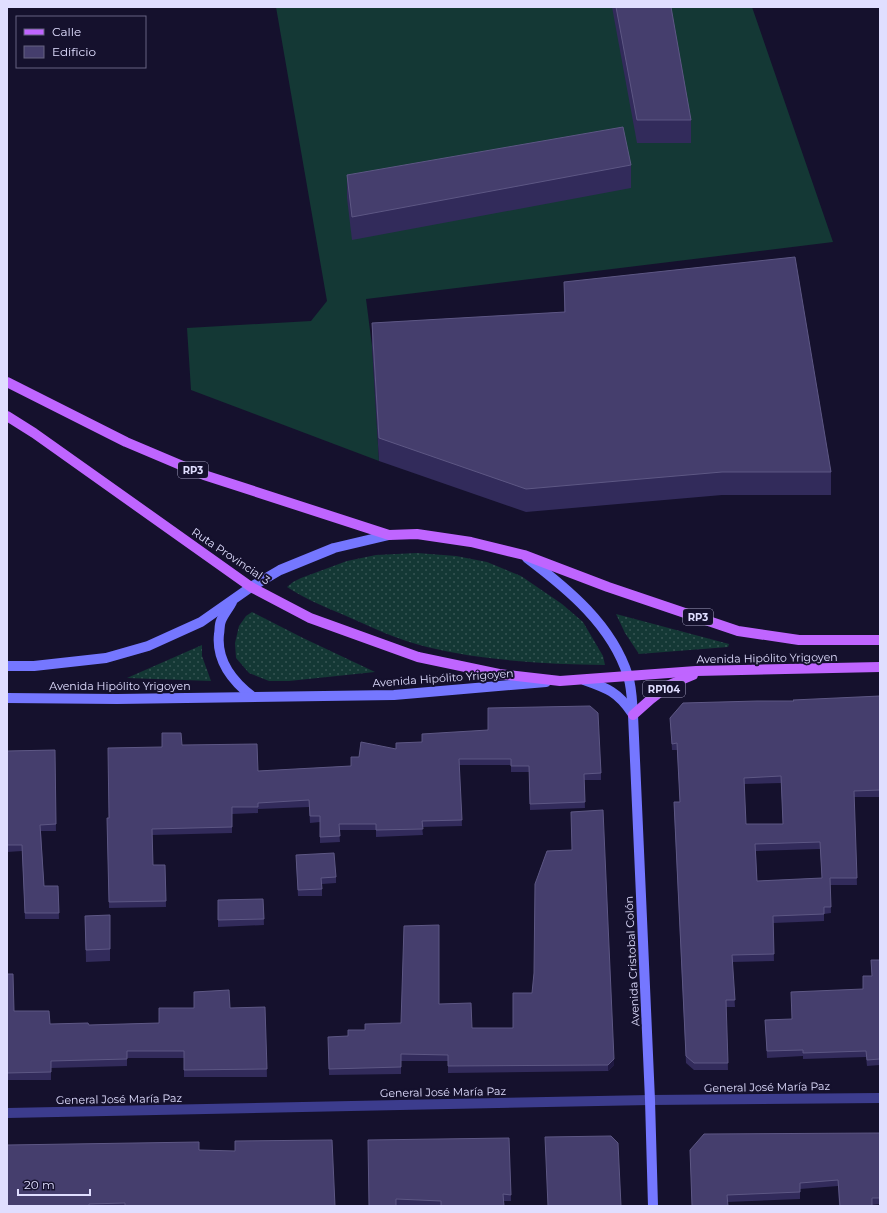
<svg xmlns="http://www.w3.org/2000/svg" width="887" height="1213" viewBox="0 0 887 1213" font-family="Montserrat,sans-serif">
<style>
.grass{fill:url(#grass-dots)}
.pitch{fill:#143835}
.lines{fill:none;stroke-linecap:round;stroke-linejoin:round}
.street{stroke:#3c3c8d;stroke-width:10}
.secondary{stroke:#7577ff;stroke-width:10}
.primary{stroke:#bf65ff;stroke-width:10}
.wall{fill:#322b5b;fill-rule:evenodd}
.shaded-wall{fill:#1f1841}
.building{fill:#453e6d;stroke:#5d5784;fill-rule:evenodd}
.labels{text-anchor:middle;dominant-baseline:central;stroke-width:4;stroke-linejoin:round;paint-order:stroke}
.shield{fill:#15112d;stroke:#a3a0c0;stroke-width:1}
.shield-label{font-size:10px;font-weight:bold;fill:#e0deff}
.street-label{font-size:11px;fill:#e0deff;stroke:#15112d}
</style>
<defs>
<pattern id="grass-dots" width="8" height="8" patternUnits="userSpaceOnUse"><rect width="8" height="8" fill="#143835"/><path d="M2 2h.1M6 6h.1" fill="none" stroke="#365453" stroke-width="1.8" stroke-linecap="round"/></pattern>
</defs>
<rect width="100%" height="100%" fill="#15112d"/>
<g class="grass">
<path d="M417,553l39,3 31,6 34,14 41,28 21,18 20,34 2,9c-59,-1 -120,-4 -178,-18 -29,-7 -56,-20 -83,-32 -19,-8 -39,-16 -57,-28l6,-5 8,-4 46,-17 29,-6z"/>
<polygon points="252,612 303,638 375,672 289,681 269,681 249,673 236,658 235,643 239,626 246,616"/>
<polygon points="616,614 729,644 728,647 639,654 625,633"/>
<polygon points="202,645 202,656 211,681 127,678"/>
</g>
<polygon class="pitch" points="276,7 752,7 833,242 366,299 372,346 379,461 191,390 187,328 311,321 327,301"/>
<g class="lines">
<polyline class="street" points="7,1113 650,1100 880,1098"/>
<g class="secondary">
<path d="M527,558c41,31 85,67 101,118 4,12 4,27 5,39l17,385 3,106"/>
<path d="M232,602c-3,6 -9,13 -11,19 -2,4 -1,9 -2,13 -3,27 13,47 34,63"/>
<polyline points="7,666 34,666 106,658 148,646 201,622 251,587 280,570 334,548 389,535"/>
<path d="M584,680c23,8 34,12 48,33"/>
<polyline points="7,698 117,699 394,695 546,682"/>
</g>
<g class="primary">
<polyline points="7,382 126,442 204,475 389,535 417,534 471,542 524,555 608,587 738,631 799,640 880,640"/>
<polyline points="7,416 34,433 251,587 310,618 418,657 499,674 560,681 696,671 880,667"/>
<polyline points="633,715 651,699 669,685 693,675"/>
</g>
</g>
<g class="wall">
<polygon points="612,7 671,7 691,120 691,143 637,143"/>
<polygon points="631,165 631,188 352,240 347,198 347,175"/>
<polygon points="564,282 831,472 831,495 722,495 526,512 379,461 372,346 372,323 564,312"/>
<path d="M880,696v101h-26l3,88h-27l1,28 -7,1v7l-51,2 1,38 -42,1 3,45h-9l2,63h-34l-8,-7 -12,-254v-7h6l-3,-52h-5l-2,-32 124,-17zM781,783l2,41h-37l-2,-40zM820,849l2,29 -65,3 -1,-30z"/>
<polygon points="422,742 601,773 601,780 584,780 585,808 530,810 529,772 511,772 511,765 459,765 462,826 422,827 423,835 376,837 376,830 339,830 340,842 320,843 320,822 310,823 309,807 258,809 258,813 232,814 232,833 152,835 153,865 165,865 166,907 109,908 107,824 109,818 182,745 258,771 351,766 351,757 359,757 396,749"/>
<polygon points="55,750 56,831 41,831 44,886 58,886 59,919 25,919 22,851 7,852 7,751"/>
<polygon points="296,861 336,877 336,883 322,884 322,896 298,896"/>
<polygon points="263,899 264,925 218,927 218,900"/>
<polygon points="110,915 110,961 86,962 85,916"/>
<polygon points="871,960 880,960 880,1065 867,1066 866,1057 803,1059 803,1056 767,1058 765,1020 792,1019 863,989 863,976 872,976"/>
<polygon points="7,974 14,1011 50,1024 89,1025 159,1023 230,1008 265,1007 267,1077 184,1077 184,1058 127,1058 127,1066 51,1068 51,1080 7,1080"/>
<polygon points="439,1004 472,1028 614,1065 608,1071 448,1073 448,1061 401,1061 401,1074 329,1075 328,1043 365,1030 401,1023"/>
<polygon points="880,1133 880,1204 872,1205 872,1206 839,1206 838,1186 800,1189 800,1199 727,1202 692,1206 690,1150"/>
<polygon points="509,1138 511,1201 504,1201 504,1206 368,1206"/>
<polygon points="199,1150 335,1206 7,1206"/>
</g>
<polygon class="shaded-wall" points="614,1059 614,1065 608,1071 608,1065"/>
<g class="building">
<polygon points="616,7 671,7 691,120 637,120"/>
<polygon points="623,127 631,165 352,217 347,175"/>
<polygon points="795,257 831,472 722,472 526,489 379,438 372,323 565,312 564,282"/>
<path d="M880,696v94l-26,1 3,87h-27l1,29h-7v7l-51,2 1,38 -42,1 3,45h-9l2,63h-34l-8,-7 -12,-254h6l-3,-59 -5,1 -2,-26 13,-15 74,-2h37l-1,-1zM781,776l2,48h-37l-2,-46zM820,842l2,36 -65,3 -2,-37z"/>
<polygon points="590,706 598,713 601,773 584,774 585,802 530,804 529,766 511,766 511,759 459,759 462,820 422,821 423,829 376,830 376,824 339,824 340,836 320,837 320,816 310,816 309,800 258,803 258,807 232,807 232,827 152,829 153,865 165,865 166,901 109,902 107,818 109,818 108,748 162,747 162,733 181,733 182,745 257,744 258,771 351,766 351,757 359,757 361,742 396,749 396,743 422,742 422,734 488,730 488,708"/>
<polygon points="55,750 56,824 40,825 44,886 58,886 59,913 25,913 22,845 7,845 7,751"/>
<polygon points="603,810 614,1059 608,1065 448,1066 448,1055 401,1054 401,1067 329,1069 328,1037 348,1036 348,1030 365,1030 365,1024 401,1023 404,926 439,925 439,1004 471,1003 472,1028 513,1028 513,993 532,993 534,973 535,884 547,851 572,850 571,812"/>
<polygon points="334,853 336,877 321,878 322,889 298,890 296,855"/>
<polygon points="263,899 264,919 218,920 218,900"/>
<polygon points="110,915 110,949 86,950 85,916"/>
<polygon points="871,960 880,960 880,1059 867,1060 866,1051 803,1053 803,1050 767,1051 765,1020 792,1019 791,992 863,989 863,976 872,976"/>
<polygon points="7,974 13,974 14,1011 49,1011 50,1024 88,1023 89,1025 159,1023 159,1008 194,1008 194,992 229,990 230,1008 265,1007 267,1069 184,1070 184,1051 127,1051 127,1059 51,1061 51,1072 7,1073"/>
<polygon points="880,1133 880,1198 872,1198 872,1206 840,1206 838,1180 800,1183 800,1192 727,1195 728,1206 692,1206 690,1150 704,1134"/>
<polygon points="611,1136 618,1143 621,1206 548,1206 545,1137"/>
<polygon points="509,1138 511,1195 503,1194 504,1206 441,1206 441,1201 396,1199 396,1206 369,1206 368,1140"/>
<polygon points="332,1140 335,1206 125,1206 125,1203 89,1204 89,1206 7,1206 7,1145 199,1142 199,1150 235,1151 235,1141"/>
</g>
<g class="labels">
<g class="shield">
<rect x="178" y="462" width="30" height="16" rx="3"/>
<rect x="683" y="609" width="30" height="16" rx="3"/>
<rect x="643" y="681" width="42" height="16" rx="3"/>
</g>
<g class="shield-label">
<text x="193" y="470">RP3</text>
<text x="698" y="617">RP3</text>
<text x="664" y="689">RP104</text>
</g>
<g class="street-label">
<text transform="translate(231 556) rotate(34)">Ruta Provincial 3</text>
<text transform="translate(767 658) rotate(-1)">Avenida Hipólito Yrigoyen</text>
<text transform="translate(443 678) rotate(-4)">Avenida Hipólito Yrigoyen</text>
<text x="120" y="686">Avenida Hipólito Yrigoyen</text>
<text transform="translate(632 961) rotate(-93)">Avenida Cristobal Colón</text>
<text transform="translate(767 1087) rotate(-1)">General José María Paz</text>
<text transform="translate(443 1092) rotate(-1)">General José María Paz</text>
<text transform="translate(119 1099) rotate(-1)">General José María Paz</text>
</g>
</g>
<rect width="887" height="1213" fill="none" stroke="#e0deff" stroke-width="16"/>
<rect x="16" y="16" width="130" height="52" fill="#15112d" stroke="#666381"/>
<rect x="24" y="29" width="20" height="6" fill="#bf65ff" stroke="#666381"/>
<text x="52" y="36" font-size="12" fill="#e0deff">Calle</text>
<rect x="24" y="46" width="20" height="12" fill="#453e6d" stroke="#666381"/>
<text x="52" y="56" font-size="12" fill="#e0deff">Edificio</text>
<path d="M18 1189v6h72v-6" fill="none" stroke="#e0deff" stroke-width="2"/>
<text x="24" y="1189" font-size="12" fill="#e0deff" stroke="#15112d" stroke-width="3" paint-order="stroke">20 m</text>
</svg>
